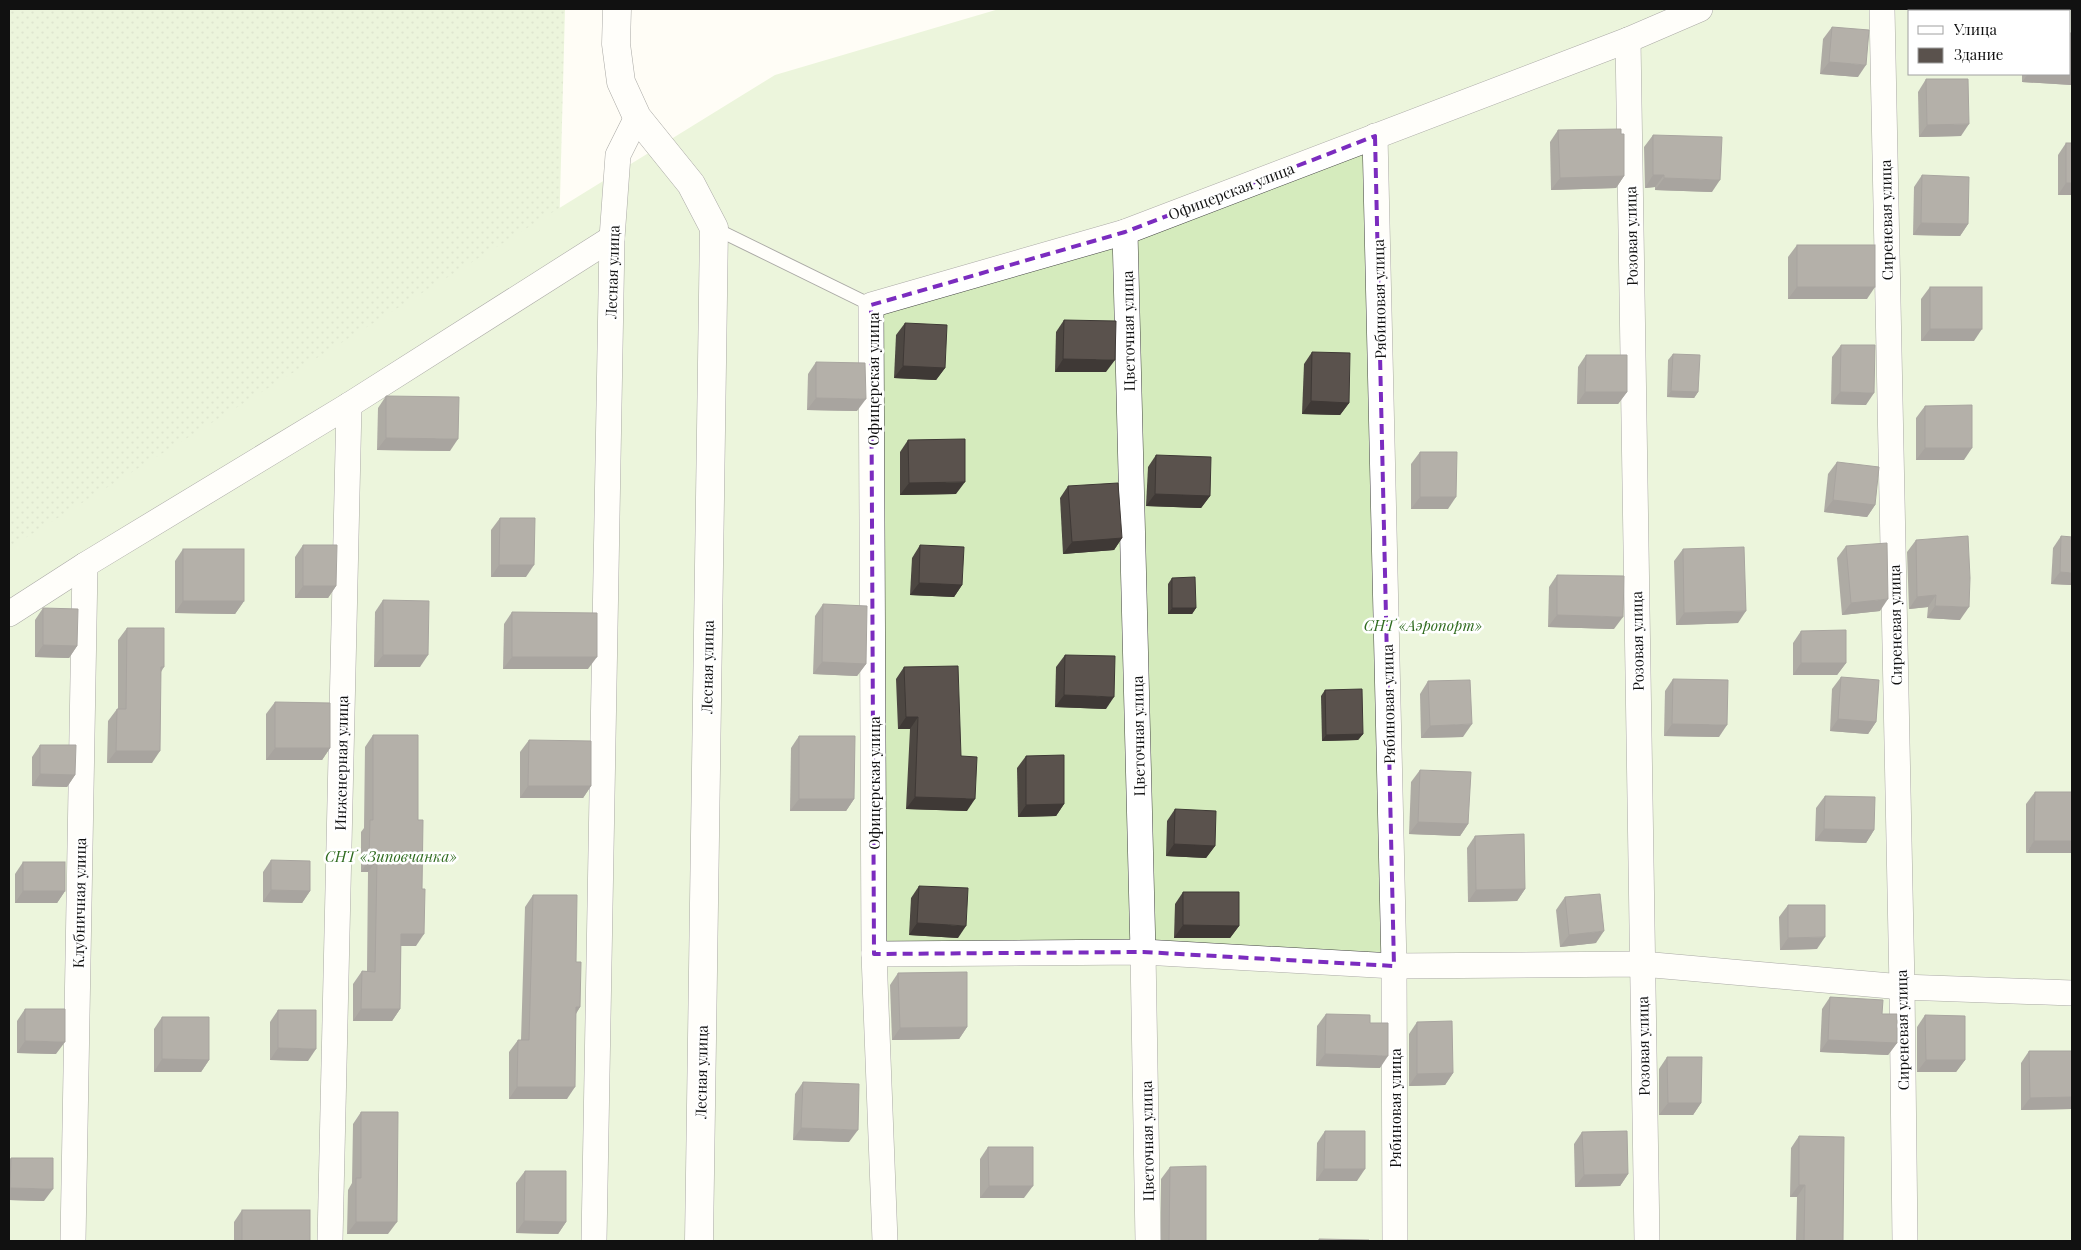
<svg xmlns="http://www.w3.org/2000/svg" width="2081" height="1250" viewBox="0 0 2081 1250" font-family="'Playfair Display',serif">
<style>
.grass{fill:url(#grass-dots)}
.garden{fill:#d5ebbd;fill-rule:evenodd}
.lines{fill:none;stroke-linecap:round;stroke-linejoin:round}
.service-casing{stroke:#444;stroke-width:14}
.minor-casing{stroke:#444;stroke-width:26}
.tertiary-casing{stroke:#444;stroke-width:29}
.service{stroke:#fff;stroke-width:12}
.minor{stroke:#fff;stroke-width:25}
.tertiary{stroke:#fff;stroke-width:28}
.wall{fill:#4d4742}
.shaded-wall{fill:#3f3936}
.building{fill:#5a524d;stroke:#3f3936}
.marked{fill:none;stroke:#7b2cbf;stroke-width:4;stroke-dasharray:10 6;stroke-linejoin:round}
.labels{text-anchor:middle;dominant-baseline:central;stroke-width:5;stroke-linejoin:round;paint-order:stroke}
.street-label{font-size:15px;fill:#111;stroke:#fff}
.park-label{font-size:15px;font-style:italic;fill:#2f6b1f;stroke:#fff}
</style>
<defs>
<pattern id="grass-dots" width="8" height="8" patternUnits="userSpaceOnUse" patternTransform="scale(1.25)"><rect width="8" height="8" fill="#d5ebbd"/><path d="M2 2h.1M6 6h.1" fill="none" stroke="#b6c8a1" stroke-width="1.8" stroke-linecap="round"/></pattern>
</defs>
<rect width="100%" height="100%" fill="#fffdf5"/>
<polygon class="grass" points="9,9 565,9 559,236 9,564"/>
<path class="garden" d="M999,9h1073v1232h-2063v-693l766,-473zM1910,11h160v63h-160z"/>
<g class="lines">
<g class="service-casing">
<polyline id="service" points="714,228 871,305"/>
</g>
<g class="minor-casing">
<g id="minor">
<polyline points="1882,9 1902,987 1905,1241"/>
<polyline points="1628,40 1647,1241"/>
<polyline points="1375,136 1394,966 1395,1241"/>
<polyline points="1125,232 1143,952 1148,1241"/>
<polyline points="9,614 85,565 349,405 612,238"/>
<polyline points="874,954 1143,952 1394,966 1642,964 1902,987 2072,993"/>
<polyline points="73,1241 85,565"/>
<polyline points="330,1241 349,405"/>
<polyline points="594,1241 612,238 618,155 637,117"/>
<polyline points="885,1241 874,954 871,305 1125,232 1628,40 1700,9"/>
</g>
</g>
<g class="tertiary-casing">
<polyline id="tertiary" points="617,9 616,44 621,82 637,117 691,184 714,228 699,1241"/>
</g>
<use href="#service" class="service"/>
<use href="#minor" class="minor"/>
<use href="#tertiary" class="tertiary"/>
</g>
<g class="wall">
<polygon points="1832,27 1858,77 1820,74 1823,39"/>
<polygon points="2072,33 2072,85 2022,82 2022,74 2070,74"/>
<polygon points="1926,79 1961,136 1919,137 1918,92"/>
<polygon points="1558,130 1624,176 1616,188 1551,190 1550,142"/>
<polygon points="1653,135 1712,192 1655,190 1655,187 1645,188 1644,147"/>
<polygon points="2066,143 2072,143 2072,195 2058,195 2058,155"/>
<polygon points="1922,175 1968,224 1960,236 1913,235 1914,187"/>
<polygon points="1797,245 1867,299 1788,299 1788,257"/>
<polygon points="1930,287 1974,341 1921,341 1921,299"/>
<polygon points="1064,320 1106,372 1055,372 1056,332"/>
<polygon points="905,323 945,368 936,380 894,378 896,335"/>
<polygon points="1841,345 1866,405 1831,404 1832,357"/>
<polygon points="1312,352 1349,403 1340,415 1302,414 1304,364"/>
<polygon points="1673,354 1698,392 1694,398 1667,397 1668,360"/>
<polygon points="1586,355 1627,392 1618,404 1577,404 1578,367"/>
<polygon points="816,362 857,411 807,410 808,374"/>
<polygon points="386,396 450,451 377,450 378,408"/>
<polygon points="1925,406 1964,460 1916,460 1916,418"/>
<polygon points="2072,436 2072,466 2071,438"/>
<polygon points="908,440 956,494 900,495 900,452"/>
<polygon points="1420,452 1448,509 1411,509 1411,464"/>
<polygon points="1156,455 1210,496 1201,508 1146,506 1148,467"/>
<polygon points="1837,462 1875,505 1867,517 1824,512 1828,474"/>
<polygon points="1068,486 1122,538 1114,550 1063,554 1060,498"/>
<polygon points="500,518 526,577 491,577 491,530"/>
<polygon points="2061,536 2072,585 2051,584 2053,548"/>
<polygon points="1916,540 1960,620 1927,618 1928,607 1909,609 1907,552"/>
<polygon points="303,545 336,586 328,598 295,598 295,557"/>
<polygon points="920,545 962,585 954,597 910,595 912,558"/>
<polygon points="1846,546 1880,611 1842,615 1837,558"/>
<polygon points="183,549 244,601 235,614 175,613 175,561"/>
<polygon points="1683,549 1738,623 1676,625 1674,561"/>
<polygon points="1557,575 1614,629 1548,627 1549,587"/>
<polygon points="1172,578 1196,608 1192,614 1168,614 1168,584"/>
<polygon points="383,600 420,667 374,667 375,612"/>
<polygon points="823,604 866,664 857,676 813,674 815,616"/>
<polygon points="43,608 77,646 69,658 35,657 35,620"/>
<polygon points="512,612 588,669 503,669 504,624"/>
<polygon points="127,628 164,667 161,672 152,763 107,763 108,721 117,709 118,709 118,640"/>
<polygon points="1801,631 1846,663 1837,675 1793,675 1793,643"/>
<polygon points="1065,655 1106,709 1055,707 1056,667"/>
<polygon points="904,667 961,756 967,811 906,809 910,729 898,729 896,679"/>
<polygon points="1841,677 1876,722 1868,734 1830,731 1832,689"/>
<polygon points="1673,679 1719,737 1664,736 1665,691"/>
<polygon points="1428,681 1463,737 1421,738 1420,694"/>
<polygon points="1325,690 1363,734 1358,740 1322,741 1321,696"/>
<polygon points="275,702 330,748 322,760 266,760 266,714"/>
<polygon points="373,735 416,946 401,946 400,1009 392,1021 353,1021 353,984 362,971 367,971 368,872 361,872 361,832 364,828 365,747"/>
<polygon points="799,736 854,799 846,811 790,811 791,748"/>
<polygon points="529,740 591,786 583,798 520,798 520,752"/>
<polygon points="40,745 75,775 67,787 32,786 32,757"/>
<polygon points="1026,756 1064,804 1056,816 1018,817 1017,768"/>
<polygon points="1420,770 1468,824 1460,836 1409,834 1411,782"/>
<polygon points="2035,792 2072,792 2026,853 2026,804"/>
<polygon points="1825,796 1874,830 1866,843 1815,841 1816,808"/>
<polygon points="1175,809 1215,846 1206,858 1166,856 1167,821"/>
<polygon points="1475,836 1525,889 1517,901 1468,902 1467,848"/>
<polygon points="271,860 310,891 302,903 263,902 263,872"/>
<polygon points="23,862 65,891 57,903 15,903 15,874"/>
<polygon points="919,886 958,938 909,935 911,898"/>
<polygon points="1183,892 1239,926 1230,938 1174,938 1175,904"/>
<polygon points="533,895 580,1007 576,1014 567,1099 509,1099 509,1052 518,1040 521,1040 525,907"/>
<polygon points="1565,897 1596,943 1560,947 1556,910"/>
<polygon points="1788,905 1817,949 1780,950 1779,917"/>
<polygon points="898,973 967,1027 959,1039 892,1040 890,985"/>
<polygon points="1830,997 1882,1014 1897,1043 1888,1055 1820,1052 1822,1009"/>
<polygon points="25,1009 56,1054 17,1053 17,1021"/>
<polygon points="278,1010 308,1061 270,1060 270,1022"/>
<polygon points="1326,1014 1370,1023 1380,1068 1316,1066 1317,1026"/>
<polygon points="1925,1015 1965,1060 1956,1072 1917,1072 1917,1027"/>
<polygon points="162,1017 209,1060 201,1072 154,1072 154,1029"/>
<polygon points="1417,1022 1453,1073 1445,1085 1409,1086 1409,1034"/>
<polygon points="2029,1051 2072,1051 2072,1109 2021,1110 2021,1063"/>
<polygon points="1667,1057 1701,1103 1693,1115 1659,1115 1659,1069"/>
<polygon points="803,1082 849,1142 793,1140 795,1094"/>
<polygon points="361,1112 388,1234 347,1234 348,1190 352,1183 353,1124"/>
<polygon points="1325,1131 1357,1181 1316,1181 1317,1143"/>
<polygon points="1582,1132 1628,1174 1620,1186 1575,1187 1574,1144"/>
<polygon points="1799,1136 1843,1241 1796,1241 1797,1197 1790,1197 1791,1148"/>
<polygon points="988,1147 1024,1198 980,1198 980,1159"/>
<polygon points="11,1158 44,1201 9,1200 9,1160"/>
<polygon points="1170,1167 1206,1241 1161,1241 1161,1179"/>
<polygon points="525,1171 566,1222 558,1234 516,1233 516,1183"/>
<polygon points="242,1210 310,1241 234,1241 234,1222"/>
</g>
<g class="shaded-wall">
<polygon points="1829,62 1866,65 1858,77 1820,74"/>
<polygon points="2070,73 2072,73 2072,85 2022,82 2028,74 2070,74"/>
<polygon points="1969,124 1961,136 1919,137 1927,125"/>
<polygon points="1653,175 1664,175 1655,187 1645,188"/>
<polygon points="1624,176 1616,188 1551,190 1560,178"/>
<polygon points="1664,178 1720,180 1712,192 1655,190"/>
<polygon points="2066,183 2072,183 2072,195 2058,195"/>
<polygon points="1921,223 1968,224 1960,236 1913,235"/>
<polygon points="1797,287 1875,287 1867,299 1788,299"/>
<polygon points="1930,329 1982,329 1974,341 1921,341"/>
<polygon points="1063,359 1115,360 1106,372 1055,372"/>
<polygon points="903,366 945,368 936,380 894,378"/>
<polygon points="1671,391 1698,392 1694,398 1667,397"/>
<polygon points="1585,392 1627,392 1618,404 1577,404"/>
<polygon points="1840,392 1874,393 1866,405 1831,404"/>
<polygon points="816,398 866,399 857,411 807,410"/>
<polygon points="1311,401 1349,403 1340,415 1302,414"/>
<polygon points="386,438 458,439 450,451 377,450"/>
<polygon points="1925,448 1972,448 1964,460 1916,460"/>
<polygon points="965,482 956,494 900,495 909,483"/>
<polygon points="1155,494 1210,496 1201,508 1146,506"/>
<polygon points="1420,497 1456,497 1448,509 1411,509"/>
<polygon points="1833,500 1875,505 1867,517 1824,512"/>
<polygon points="1122,538 1114,550 1063,554 1072,542"/>
<polygon points="499,565 534,565 526,577 491,577"/>
<polygon points="2060,572 2072,573 2072,585 2051,584"/>
<polygon points="919,583 962,585 954,597 910,595"/>
<polygon points="303,586 336,586 328,598 295,598"/>
<polygon points="1936,595 1928,607 1909,609 1917,597"/>
<polygon points="1888,599 1880,611 1842,615 1851,603"/>
<polygon points="183,601 244,601 235,614 175,613"/>
<polygon points="1935,606 1969,607 1960,620 1927,618"/>
<polygon points="1172,608 1196,608 1192,614 1168,614"/>
<polygon points="1746,611 1738,623 1676,625 1684,613"/>
<polygon points="1557,615 1623,617 1614,629 1548,627"/>
<polygon points="43,645 77,646 69,658 35,657"/>
<polygon points="383,655 428,655 420,667 374,667"/>
<polygon points="512,657 597,657 588,669 503,669"/>
<polygon points="822,662 866,664 857,676 813,674"/>
<polygon points="1801,663 1846,663 1837,675 1793,675"/>
<polygon points="1064,695 1114,697 1106,709 1055,707"/>
<polygon points="906,717 918,717 910,729 898,729"/>
<polygon points="1838,719 1876,722 1868,734 1830,731"/>
<polygon points="1472,724 1463,737 1421,738 1430,726"/>
<polygon points="1672,724 1727,725 1719,737 1664,736"/>
<polygon points="1363,734 1358,740 1322,741 1326,735"/>
<polygon points="275,748 330,748 322,760 266,760"/>
<polygon points="116,751 160,751 152,763 107,763"/>
<polygon points="40,774 75,775 67,787 32,786"/>
<polygon points="528,786 591,786 583,798 520,798"/>
<polygon points="915,797 975,799 967,811 906,809"/>
<polygon points="799,799 854,799 846,811 790,811"/>
<polygon points="1064,804 1056,816 1018,817 1026,805"/>
<polygon points="1418,822 1468,824 1460,836 1409,834"/>
<polygon points="1824,829 1874,830 1866,843 1815,841"/>
<polygon points="2034,841 2072,841 2072,853 2026,853"/>
<polygon points="1174,844 1215,846 1206,858 1166,856"/>
<polygon points="369,860 377,860 368,872 361,872"/>
<polygon points="1525,889 1517,901 1468,902 1476,890"/>
<polygon points="271,890 310,891 302,903 263,902"/>
<polygon points="23,891 65,891 57,903 15,903"/>
<polygon points="917,923 966,926 958,938 909,935"/>
<polygon points="1183,925 1239,926 1230,938 1174,938"/>
<polygon points="1604,931 1596,943 1560,947 1569,935"/>
<polygon points="401,934 424,934 416,946 393,946"/>
<polygon points="1825,937 1817,949 1780,950 1788,938"/>
<polygon points="576,1007 580,1007 572,1019"/>
<polygon points="361,1009 400,1009 392,1021 353,1021"/>
<polygon points="967,1027 959,1039 892,1040 900,1028"/>
<polygon points="1828,1040 1897,1043 1888,1055 1820,1052"/>
<polygon points="25,1041 65,1042 56,1054 17,1053"/>
<polygon points="278,1048 316,1049 308,1061 270,1060"/>
<polygon points="1325,1054 1388,1056 1380,1068 1316,1066"/>
<polygon points="162,1059 209,1060 201,1072 154,1072"/>
<polygon points="1926,1060 1965,1060 1956,1072 1917,1072"/>
<polygon points="1453,1073 1445,1085 1409,1086 1417,1074"/>
<polygon points="517,1087 575,1087 567,1099 509,1099"/>
<polygon points="2072,1097 2072,1109 2021,1110 2030,1098"/>
<polygon points="1668,1103 1701,1103 1693,1115 1659,1115"/>
<polygon points="801,1128 858,1130 849,1142 793,1140"/>
<polygon points="1324,1169 1365,1169 1357,1181 1316,1181"/>
<polygon points="1628,1174 1620,1186 1575,1187 1584,1175"/>
<polygon points="1799,1185 1805,1185 1797,1197 1790,1197"/>
<polygon points="989,1186 1033,1186 1024,1198 980,1198"/>
<polygon points="10,1188 53,1189 44,1201 9,1200 9,1190"/>
<polygon points="524,1221 566,1222 558,1234 516,1233"/>
<polygon points="356,1222 397,1222 388,1234 347,1234"/>
</g>
<g class="building">
<polygon points="1832,27 1869,30 1866,65 1829,62"/>
<rect x="2070" y="33" width="2" height="40"/>
<polygon points="1926,79 1968,79 1969,124 1927,125"/>
<polygon points="1621,129 1621,134 1624,134 1624,176 1560,178 1558,130"/>
<polygon points="1653,135 1722,137 1720,180 1664,178 1664,175 1653,175"/>
<rect x="2066" y="143" width="6" height="40"/>
<polygon points="1922,175 1969,177 1968,224 1921,223"/>
<rect x="1797" y="245" width="78" height="42"/>
<rect x="1930" y="287" width="52" height="42"/>
<polygon points="1064,320 1116,321 1115,360 1063,359"/>
<polygon points="905,323 947,325 945,368 903,366"/>
<polygon points="1841,345 1875,345 1874,393 1840,392"/>
<polygon points="1312,352 1350,353 1349,403 1311,401"/>
<polygon points="1673,354 1700,355 1698,392 1671,391"/>
<polygon points="1586,355 1627,355 1627,392 1585,392"/>
<polygon points="816,362 865,363 866,399 816,398"/>
<polygon points="386,396 459,397 458,439 386,438"/>
<polygon points="1972,405 1972,448 1925,448 1925,406"/>
<polygon points="965,439 965,482 909,483 908,440"/>
<polygon points="1420,452 1457,452 1456,497 1420,497"/>
<polygon points="1156,455 1211,457 1210,496 1155,494"/>
<polygon points="1837,462 1879,467 1875,505 1833,500"/>
<polygon points="1118,483 1122,538 1072,542 1068,486"/>
<polygon points="500,518 535,518 534,565 499,565"/>
<polygon points="1968,536 1970,578 1969,607 1935,606 1936,595 1917,597 1916,540"/>
<polygon points="2061,536 2072,537 2072,573 2060,572"/>
<polygon points="1887,543 1888,599 1851,603 1846,546"/>
<polygon points="303,545 337,545 336,586 303,586"/>
<polygon points="920,545 964,547 962,585 919,583"/>
<polygon points="1744,547 1746,611 1684,613 1683,549"/>
<rect x="183" y="549" width="61" height="52"/>
<polygon points="1557,575 1624,576 1623,617 1557,615"/>
<polygon points="1195,577 1196,608 1172,608 1172,578"/>
<polygon points="383,600 429,601 428,655 383,655"/>
<polygon points="823,604 867,606 866,664 822,662"/>
<polygon points="43,608 78,609 77,646 43,645"/>
<polygon points="512,612 597,613 597,657 512,657"/>
<polygon points="127,628 164,628 164,667 161,667 160,751 116,751 117,709 126,709"/>
<polygon points="1846,630 1846,663 1801,663 1801,631"/>
<polygon points="1065,655 1115,656 1114,697 1064,695"/>
<polygon points="958,666 961,756 977,757 975,799 915,797 918,717 906,717 904,667"/>
<polygon points="1841,677 1879,680 1876,722 1838,719"/>
<polygon points="1673,679 1728,680 1727,725 1672,724"/>
<polygon points="1470,680 1472,724 1430,726 1428,681"/>
<polygon points="1362,689 1363,734 1326,735 1325,690"/>
<polygon points="275,702 330,703 330,748 275,748"/>
<polygon points="373,735 418,735 418,820 423,820 422,889 425,889 424,934 401,934 400,1009 361,1009 362,971 375,972 377,860 369,860 370,820 373,820"/>
<polygon points="799,736 855,736 854,799 799,799"/>
<polygon points="529,740 591,741 591,786 528,786"/>
<polygon points="40,745 76,745 75,775 40,774"/>
<polygon points="1064,755 1064,804 1026,805 1026,756"/>
<polygon points="1420,770 1471,772 1468,824 1418,822"/>
<polygon points="2035,792 2072,792 2072,841 2034,841"/>
<polygon points="1825,796 1875,797 1874,830 1824,829"/>
<polygon points="1175,809 1216,811 1215,846 1174,844"/>
<polygon points="1524,834 1525,889 1476,890 1475,836"/>
<polygon points="271,860 310,861 310,891 271,890"/>
<rect x="23" y="862" width="42" height="29"/>
<polygon points="919,886 968,888 966,926 917,923"/>
<polygon points="1183,892 1239,892 1239,926 1183,925"/>
<polygon points="1600,894 1604,931 1569,935 1565,897"/>
<polygon points="533,895 577,895 576,962 581,962 580,1007 576,1007 575,1087 517,1087 518,1040 529,1040"/>
<polygon points="1788,905 1825,905 1825,937 1788,938"/>
<polygon points="967,972 967,1027 900,1028 898,973"/>
<polygon points="1830,997 1883,1000 1882,1014 1897,1014 1897,1043 1828,1040"/>
<polygon points="25,1009 65,1009 65,1042 25,1041"/>
<polygon points="278,1010 316,1010 316,1049 278,1048"/>
<polygon points="1326,1014 1370,1015 1370,1023 1388,1023 1388,1056 1325,1054"/>
<polygon points="1925,1015 1965,1016 1965,1060 1926,1060"/>
<polygon points="162,1017 209,1017 209,1060 162,1059"/>
<polygon points="1452,1021 1453,1073 1417,1074 1417,1022"/>
<polygon points="2029,1051 2072,1051 2072,1097 2030,1098"/>
<polygon points="1667,1057 1702,1057 1701,1103 1668,1103"/>
<polygon points="803,1082 859,1084 858,1130 801,1128"/>
<polygon points="361,1112 398,1112 397,1222 356,1222 356,1178 361,1178"/>
<polygon points="1325,1131 1365,1131 1365,1169 1324,1169"/>
<polygon points="1627,1131 1628,1174 1584,1175 1582,1132"/>
<polygon points="1799,1136 1844,1137 1843,1241 1804,1241 1805,1185 1799,1185"/>
<polygon points="988,1147 1033,1147 1033,1186 989,1186"/>
<polygon points="11,1158 53,1158 53,1189 10,1188"/>
<polygon points="1206,1166 1206,1241 1169,1241 1170,1167"/>
<polygon points="525,1171 566,1171 566,1222 524,1221"/>
<rect x="242" y="1210" width="68" height="31"/>
<polygon points="1319,1239 1369,1240 1369,1241 1319,1241"/>
</g>
<path d="M0 0H2081V1250H0ZM1375,136l19,830 -251,-14 -269,2 -3,-649 254,-73z" fill="#fffdf5" fill-opacity=".55" fill-rule="evenodd"/>
<path class="marked" d="M1375,136l19,830 -251,-14 -269,2 -3,-649 254,-73z"/>
<g class="labels">
<g class="street-label">
<text transform="translate(1231 191) rotate(-21)">Офицерская улица</text>
<text transform="translate(1886 220) rotate(-91)">Сиреневая улица</text>
<text transform="translate(1631 236) rotate(-91)">Розовая улица</text>
<text transform="translate(612 272) rotate(-88)">Лесная улица</text>
<text transform="translate(1379 299) rotate(-91)">Рябиновая улица</text>
<text transform="translate(1128 331) rotate(-91)">Цветочная улица</text>
<text transform="translate(873 379) rotate(-90)">Офицерская улица</text>
<text transform="translate(1895 625) rotate(-91)">Сиреневая улица</text>
<text transform="translate(1637 641) rotate(-91)">Розовая улица</text>
<text transform="translate(707 667) rotate(-89)">Лесная улица</text>
<text transform="translate(1388 704) rotate(-91)">Рябиновая улица</text>
<text transform="translate(1138 736) rotate(-91)">Цветочная улица</text>
<text transform="translate(341 763) rotate(-89)">Инженерная улица</text>
<text transform="translate(874 783) rotate(-90)">Офицерская улица</text>
<text transform="translate(79 903) rotate(-89)">Клубничная улица</text>
<text transform="translate(1902 1030) rotate(-91)">Сиреневая улица</text>
<text transform="translate(1643 1046) rotate(-91)">Розовая улица</text>
<text transform="translate(701 1072) rotate(-89)">Лесная улица</text>
<text transform="translate(1395 1108) rotate(-90)">Рябиновая улица</text>
<text transform="translate(1147 1141) rotate(-91)">Цветочная улица</text>
</g>
<g class="park-label">
<text x="1423" y="625">СНТ «Аэропорт»</text>
<text x="391" y="856">СНТ «Зиповчанка»</text>
</g>
</g>
<rect width="2081" height="1250" fill="none" stroke="#111111" stroke-width="20"/>
<rect x="1908" y="10" width="162" height="65" fill="#ffffff" stroke="#a0a0a0"/>
<rect x="1918" y="26" width="25" height="8" fill="#ffffff" stroke="#a0a0a0"/>
<text x="1954" y="35" font-size="15" fill="#111111">Улица</text>
<rect x="1918" y="48" width="25" height="15" fill="#5a524d" stroke="#a0a0a0"/>
<text x="1954" y="60" font-size="15" fill="#111111">Здание</text>
</svg>
